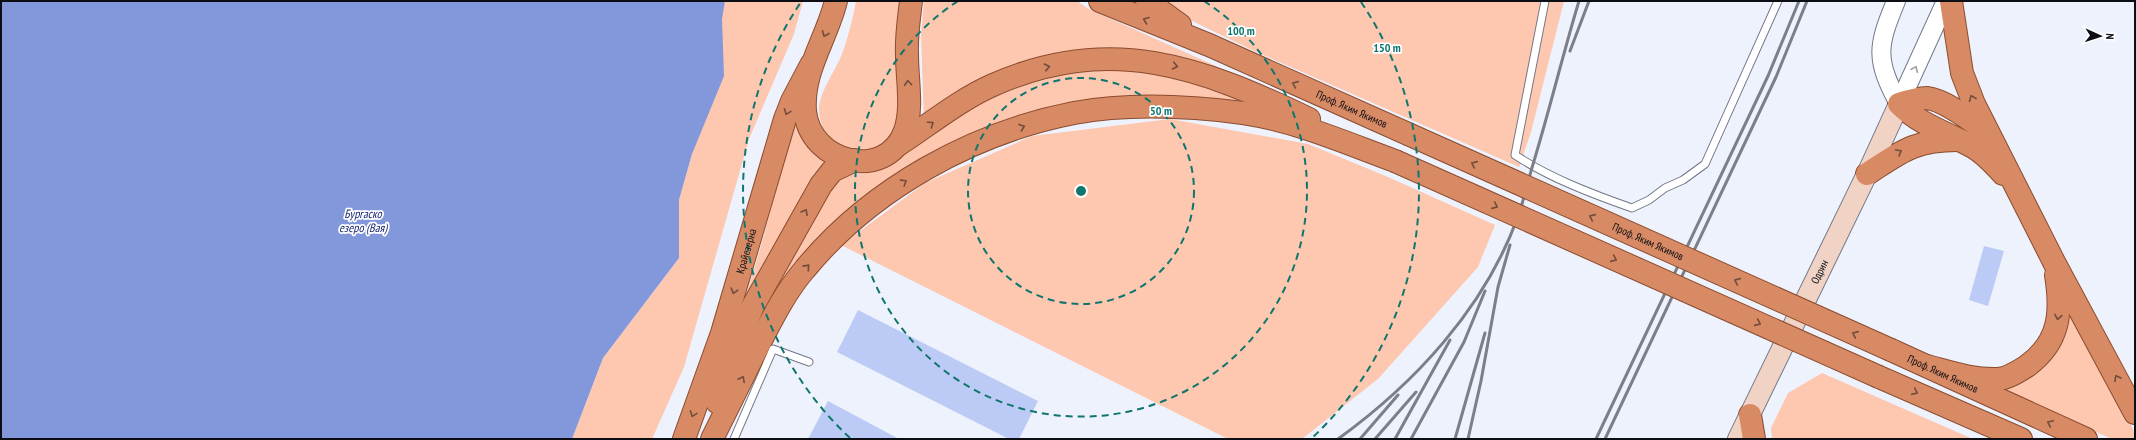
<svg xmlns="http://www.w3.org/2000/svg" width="2136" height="440" viewBox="0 0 2136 440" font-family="'PT Sans Narrow',sans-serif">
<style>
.green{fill:#fdc7b0}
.water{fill:#8298db}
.building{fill:#bccbf5}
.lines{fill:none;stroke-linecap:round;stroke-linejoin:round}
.service-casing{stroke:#727787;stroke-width:9}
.tertiary-casing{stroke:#727787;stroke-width:20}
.secondary-casing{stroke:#727787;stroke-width:22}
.trunk-casing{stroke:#8b4c2f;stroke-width:24}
.service{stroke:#fff;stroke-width:7}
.tertiary{stroke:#fff;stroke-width:18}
.secondary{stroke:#f1d3c5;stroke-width:20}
.trunk{stroke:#d88a64;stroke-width:22}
.rail{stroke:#7c7f87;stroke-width:3}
.trunk-bridge-casing{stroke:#8b4c2f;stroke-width:24;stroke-linecap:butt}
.trunk-bridge{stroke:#d88a64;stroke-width:22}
.oneway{stroke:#724c3c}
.oneway2{stroke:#9e9fa1}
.ring{fill:none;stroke:#0f766e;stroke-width:2;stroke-dasharray:7 5}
.labels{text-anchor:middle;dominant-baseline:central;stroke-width:3.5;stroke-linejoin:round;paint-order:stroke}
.street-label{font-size:11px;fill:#0c0e14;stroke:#fff}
.water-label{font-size:12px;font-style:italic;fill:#1b2875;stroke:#fff}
.centre{fill:#0f766e;stroke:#fff;stroke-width:2}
.ring-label{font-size:12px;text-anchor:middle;font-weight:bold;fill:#0f766e;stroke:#fff;stroke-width:3.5;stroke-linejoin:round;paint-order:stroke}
</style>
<rect width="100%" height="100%" fill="#eef2fd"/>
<g class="green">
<polygon points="725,1 803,1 794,34 749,139 684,367 652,439 572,439 603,358 679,258 679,200 692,154"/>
<path d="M856,1h45c0,34 6,104 -8,133 -2,3 -6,6 -9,8 -26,22 -65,1 -65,-32 0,-18 17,-40 23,-56 6,-16 11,-36 14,-53z"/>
<polygon points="924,1 1077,1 1089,9 1256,84 1080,51 924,121 921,34"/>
<polygon points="1162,1 1564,1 1531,132 1519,167 1252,50 1180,15"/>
<path d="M1072,67l78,1 89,30 1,6 -100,-3 -201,53 -167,150h-5l67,-124c16,-9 31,-4 44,-10 41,-20 71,-59 112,-78 24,-10 56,-17 82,-25z"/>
<polygon points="799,118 830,164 734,336 761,246 791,133"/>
<polygon points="1170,119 1308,144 1388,177 1495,225 1478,267 1378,379 1302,439 1228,439 841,245 925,183 1032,136"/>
<polygon points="2069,306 2135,433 2135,439 2112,439 1992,386 2009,383"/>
<polygon points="1822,373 1973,439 1772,439 1771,428 1788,393"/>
</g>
<polygon class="water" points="1,1 725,1 722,19 724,76 692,154 679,200 679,258 603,358 572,439 1,439"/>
<g class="building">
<polygon points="1984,246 2004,251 1988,306 1969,300"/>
<polygon points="858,310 1038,401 1019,439 1009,439 837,352"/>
<polygon points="828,401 899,439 808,439"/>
</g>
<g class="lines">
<g class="service-casing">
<g id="service">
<path d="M1545,1l-30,154c35,23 77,39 117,53l17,-8 16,-12 18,-8 22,-16 73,-163"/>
<polyline points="734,439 773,349 809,362"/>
</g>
</g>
<g class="tertiary-casing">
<g id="tertiary">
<path d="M1896,1c-19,46 -21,58 3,103"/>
<polyline points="1899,104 1946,1"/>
</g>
</g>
<g class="secondary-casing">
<g id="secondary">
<path id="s1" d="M1738,439l129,-265 32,-70"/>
</g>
</g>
<g class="trunk-casing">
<g id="trunk">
<path d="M836,1c-9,37 -34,70 -31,110 5,53 81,71 100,20 8,-24 2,-51 2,-76 -1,-18 2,-36 4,-54"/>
<path id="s2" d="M1100,1l109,44 199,89"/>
<polyline points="1147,1 1180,25"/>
<polyline points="1951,1 1962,73 1974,104 2055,264 2135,413"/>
<path d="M1987,132c-15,-11 -42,-32 -60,-34 -10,0 -19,3 -28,6 21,21 49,29 74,43 12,7 21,17 30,27"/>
<path d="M898,145c31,-20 61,-45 95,-60 117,-52 208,-18 316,34"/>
<path d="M1867,174c34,-22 47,-34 90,-34"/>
<path id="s3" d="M1891,350l195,89"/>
<path d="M1927,366c23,6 46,14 70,13 10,0 22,-8 30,-13 33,-24 35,-54 29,-91"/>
<polyline points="1879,377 2021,439"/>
<polyline points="717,402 737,345 753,306 821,185 832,171 855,160"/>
<polyline points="1750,415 1754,439"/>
<path id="s4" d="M684,439l38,-106 63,-214 7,-18 19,-36"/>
<path d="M712,439c15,-30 30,-60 45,-91 14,-27 28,-56 48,-79 66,-80 167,-136 269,-156 54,-10 115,-7 169,0 53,8 103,30 152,48"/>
</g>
</g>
<use href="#service" class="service"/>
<use href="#tertiary" class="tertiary"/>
<use href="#secondary" class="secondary"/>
<use href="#trunk" class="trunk"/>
<g class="rail">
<polyline points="1570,51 1589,1"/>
<path d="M1338,439c76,-55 146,-130 179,-220 7,-18 11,-39 17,-58 16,-53 29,-107 45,-160"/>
<polyline points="1360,439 1398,395"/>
<polyline points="1375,439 1416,392"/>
<polyline points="1395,439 1450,340"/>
<polyline points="1411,439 1464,342 1485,291"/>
<polyline points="1455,439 1485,333"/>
<polyline points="1468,439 1481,381 1498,287 1510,245"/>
<polyline points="1596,439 1768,76 1799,1"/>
<polyline points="1605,439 1776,77 1807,1"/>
</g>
<g class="trunk-bridge-casing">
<g id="trunk-bridge">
<path id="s5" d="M1408,134l483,216"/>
<polyline points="1395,161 1879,377"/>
</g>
</g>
<use href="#trunk-bridge" class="trunk-bridge"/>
</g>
<defs><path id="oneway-chevron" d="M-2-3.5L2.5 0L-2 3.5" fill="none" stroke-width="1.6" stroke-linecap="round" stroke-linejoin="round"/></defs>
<g class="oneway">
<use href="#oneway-chevron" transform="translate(1146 20) rotate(-158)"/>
<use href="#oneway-chevron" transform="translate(825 34) rotate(112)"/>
<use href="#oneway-chevron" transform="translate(1175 66) rotate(12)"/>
<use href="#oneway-chevron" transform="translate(1047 67) rotate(-13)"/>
<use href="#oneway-chevron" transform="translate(908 83) rotate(-95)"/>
<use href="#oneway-chevron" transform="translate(1295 84) rotate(-156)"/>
<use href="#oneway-chevron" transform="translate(1972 98) rotate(-112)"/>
<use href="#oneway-chevron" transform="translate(787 112) rotate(111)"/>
<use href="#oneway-chevron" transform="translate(931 124) rotate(-35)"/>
<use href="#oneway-chevron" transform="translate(1022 127) rotate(-20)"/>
<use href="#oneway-chevron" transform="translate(1899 152) rotate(-30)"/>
<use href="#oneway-chevron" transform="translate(1474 164) rotate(-156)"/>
<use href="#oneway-chevron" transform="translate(904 182) rotate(-32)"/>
<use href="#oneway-chevron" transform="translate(1495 206) rotate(24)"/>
<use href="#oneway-chevron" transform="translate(805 212) rotate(-60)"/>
<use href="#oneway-chevron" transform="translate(1592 217) rotate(-156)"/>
<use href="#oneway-chevron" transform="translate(1614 259) rotate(24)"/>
<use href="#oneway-chevron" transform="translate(807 267) rotate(-48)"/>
<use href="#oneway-chevron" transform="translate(1737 281) rotate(-156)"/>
<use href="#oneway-chevron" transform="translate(734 291) rotate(106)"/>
<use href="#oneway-chevron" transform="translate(2058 317) rotate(100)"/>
<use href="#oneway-chevron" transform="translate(1758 323) rotate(24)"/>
<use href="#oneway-chevron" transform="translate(1855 334) rotate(-156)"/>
<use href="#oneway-chevron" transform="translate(2117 378) rotate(-119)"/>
<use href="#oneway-chevron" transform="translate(742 379) rotate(-63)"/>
<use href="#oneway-chevron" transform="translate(1915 392) rotate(24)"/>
<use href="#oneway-chevron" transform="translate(693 414) rotate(111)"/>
<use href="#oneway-chevron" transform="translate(2050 423) rotate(-155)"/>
</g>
<use class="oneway2" href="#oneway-chevron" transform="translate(1915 69) rotate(-66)"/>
<g class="ring">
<circle cx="1081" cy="191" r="113"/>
<path d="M1204 1A226 226 0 1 1 958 1"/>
<path d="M850 438A338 338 0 0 1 801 2M1361 2A338 338 0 0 1 1312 438"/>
</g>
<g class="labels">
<g class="street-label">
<text stroke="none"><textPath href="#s2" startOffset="274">Проф. Яким Якимов</textPath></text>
<text stroke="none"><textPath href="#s5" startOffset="263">Проф. Яким Якимов</textPath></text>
<text stroke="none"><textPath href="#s4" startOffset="198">Крайезерна</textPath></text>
<text stroke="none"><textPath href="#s1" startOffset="186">Одрин</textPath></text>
<text stroke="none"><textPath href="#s3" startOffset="57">Проф. Яким Якимов</textPath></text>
</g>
<g class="water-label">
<text x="363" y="213">Бургаско<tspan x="363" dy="14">езеро (Вая)</tspan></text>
</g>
</g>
<circle cx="1081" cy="191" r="6" class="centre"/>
<g class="ring-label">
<text x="1241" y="35">100 m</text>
<text x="1387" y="52">150 m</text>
<text x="1161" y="115">50 m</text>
</g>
<rect width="2136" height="440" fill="none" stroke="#0c0e14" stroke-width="4"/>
<g transform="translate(2100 36) rotate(93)" stroke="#ffffff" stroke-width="3" paint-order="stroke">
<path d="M0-3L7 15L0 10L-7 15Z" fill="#0c0e14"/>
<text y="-6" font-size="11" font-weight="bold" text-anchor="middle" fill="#0c0e14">N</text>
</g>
</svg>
